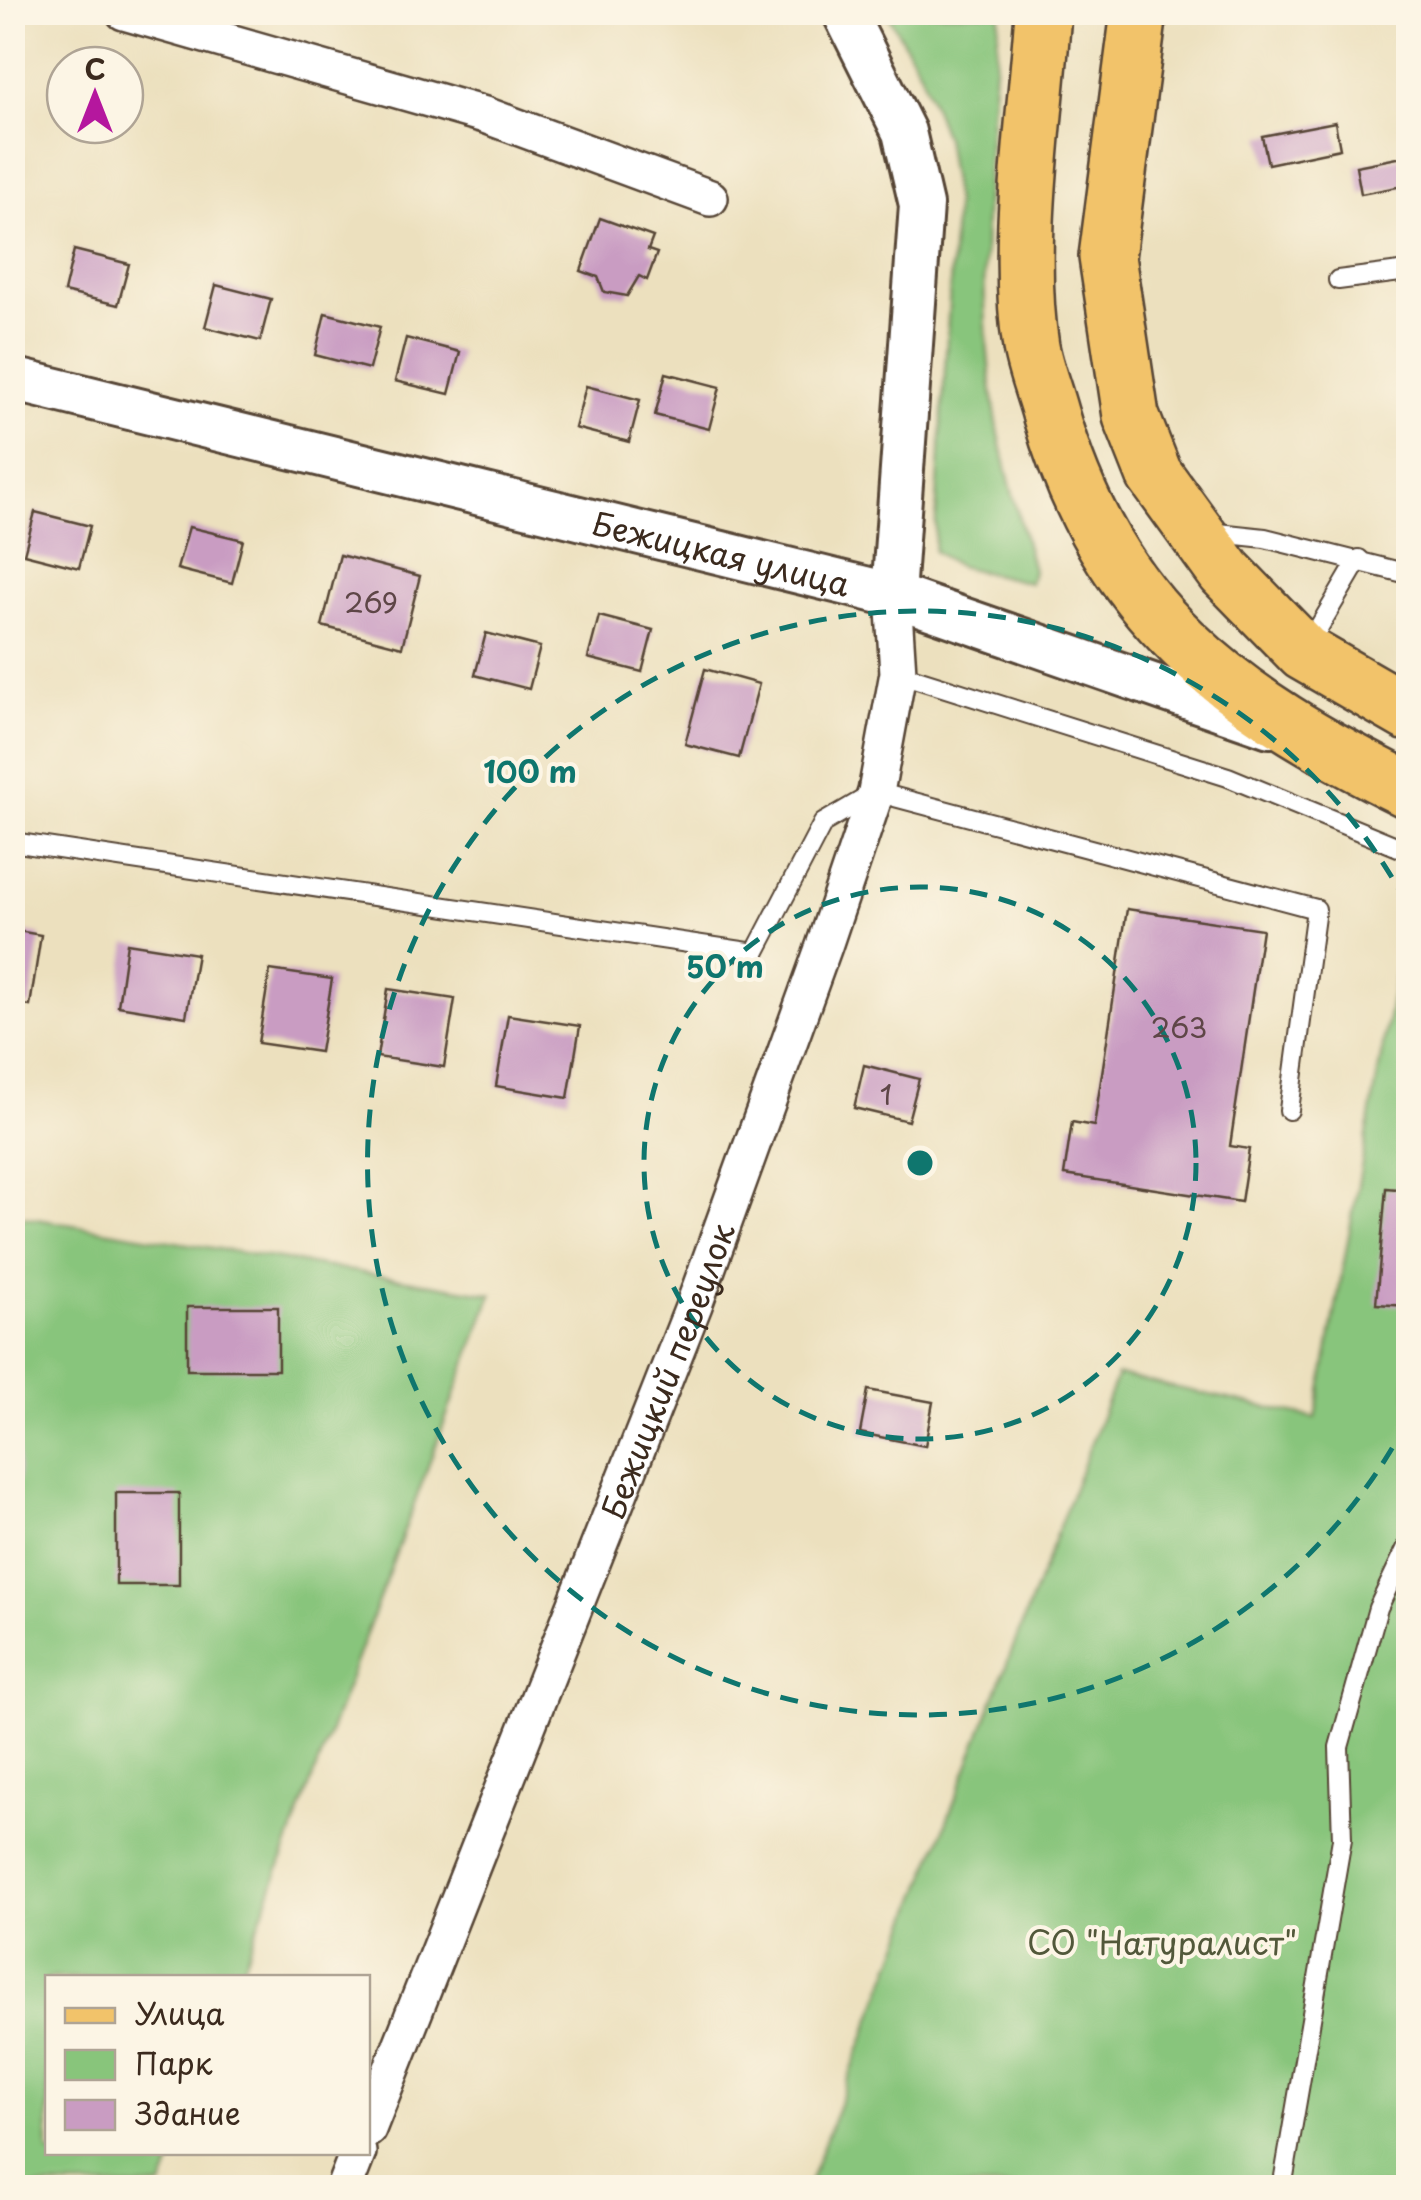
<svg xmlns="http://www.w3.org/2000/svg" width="1421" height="2200" viewBox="0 0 1421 2200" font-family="'Playpen Sans',sans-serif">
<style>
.green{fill:#88c57b;stroke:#62784c;stroke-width:2.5}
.building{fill:#c99cc2}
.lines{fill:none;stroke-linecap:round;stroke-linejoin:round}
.service-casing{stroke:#564536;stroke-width:22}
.minor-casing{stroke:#564536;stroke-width:40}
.tertiary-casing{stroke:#564536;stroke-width:48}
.primary-casing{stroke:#564536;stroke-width:60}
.service{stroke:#fff;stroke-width:18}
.minor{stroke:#fff;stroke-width:35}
.tertiary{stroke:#fff;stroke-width:42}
.primary{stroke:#f2c36a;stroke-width:55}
.ring{fill:none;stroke:#0f766e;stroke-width:5;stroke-dasharray:18 12}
.labels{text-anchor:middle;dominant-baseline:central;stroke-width:8;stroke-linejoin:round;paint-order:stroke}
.number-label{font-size:28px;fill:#5e4647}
.street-label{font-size:32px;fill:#3b2a1e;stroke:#fcf5e5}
.park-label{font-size:32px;fill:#52583a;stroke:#fcf5e5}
.centre{fill:#0f766e;stroke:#fcf5e5;stroke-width:5}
.ring-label{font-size:30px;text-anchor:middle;font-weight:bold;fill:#0f766e;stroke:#fcf5e5;stroke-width:8;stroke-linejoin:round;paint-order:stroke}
</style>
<rect width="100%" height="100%" fill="#fcf5e5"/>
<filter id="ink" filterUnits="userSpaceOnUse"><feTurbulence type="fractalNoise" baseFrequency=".01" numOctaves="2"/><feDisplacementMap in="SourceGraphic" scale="20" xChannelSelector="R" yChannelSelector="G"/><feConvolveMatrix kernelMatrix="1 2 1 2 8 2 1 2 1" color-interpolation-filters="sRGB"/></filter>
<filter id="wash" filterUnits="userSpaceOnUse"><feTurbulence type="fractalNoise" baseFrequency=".0048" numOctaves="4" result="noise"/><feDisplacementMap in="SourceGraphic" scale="40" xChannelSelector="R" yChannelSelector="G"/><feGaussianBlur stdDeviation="2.25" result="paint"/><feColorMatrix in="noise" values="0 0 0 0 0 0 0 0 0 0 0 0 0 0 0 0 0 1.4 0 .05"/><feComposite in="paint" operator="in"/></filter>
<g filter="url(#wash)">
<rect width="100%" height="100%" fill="#ece0be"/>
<g class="green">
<path d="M887,13h113c-12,134 -27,275 -3,410 8,50 24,99 36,148l-3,12 -72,-17 -24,-15 21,-348 -10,-65 -25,-67z"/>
<polygon points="1400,951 1408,953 1408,2187 807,2188 1117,1375 1316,1418"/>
<polygon points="12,1215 492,1294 239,1977 48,1978 48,2152 175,2153 162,2187 13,2187"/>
</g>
<g id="blocks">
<g class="building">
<polygon points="1335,122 1340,149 1268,164 1262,136"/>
<polygon points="1408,156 1408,185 1361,194 1356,166"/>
<polygon points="600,218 653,237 648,250 657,253 647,280 639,276 627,296 604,292 598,277 581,271"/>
<polygon points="74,250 129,264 118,305 64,292"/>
<polygon points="216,285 271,299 260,341 205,327"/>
<polygon points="325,313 380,327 369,369 315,355"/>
<polygon points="406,338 460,352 449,394 395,381"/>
<polygon points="666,373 720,387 709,429 655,415"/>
<polygon points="586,386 640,400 629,442 575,428"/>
<polygon points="35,512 90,526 79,568 24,554"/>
<polygon points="189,527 243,540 232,583 177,569"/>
<polygon points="340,555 420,576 402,647 322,626"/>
<polygon points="599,616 653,630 642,672 588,658"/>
<polygon points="486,633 540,647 529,689 475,675"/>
<polygon points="705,669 759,684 739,758 685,744"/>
<polygon points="1127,909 1262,929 1230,1146 1249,1149 1241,1202 1064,1175 1072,1122 1094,1126"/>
<polygon points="12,930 41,935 30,1006 12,1003"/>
<polygon points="127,943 197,954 186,1017 118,1006"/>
<polygon points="270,970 332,979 320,1052 258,1043"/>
<polygon points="388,989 455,999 444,1067 377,1057"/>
<polygon points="508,1015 580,1026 568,1098 496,1086"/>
<polygon points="864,1065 919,1079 908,1121 854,1108"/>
<polygon points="1386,1188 1408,1190 1408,1306 1376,1304"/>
<rect x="187" y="1307" width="91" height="63"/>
<polygon points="868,1390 933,1402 925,1446 860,1433"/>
<rect x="12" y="1409" width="7" height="71"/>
<rect x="116" y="1493" width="63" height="92"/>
</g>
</g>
</g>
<g filter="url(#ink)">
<use href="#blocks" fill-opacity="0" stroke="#564536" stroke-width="2.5"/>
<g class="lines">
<g class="service-casing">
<g id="service">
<polyline points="1338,280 1408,271"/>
<polyline points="1209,532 1265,538 1408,574"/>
<polyline points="1306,649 1359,559"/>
<polyline points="898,673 1228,777 1408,851"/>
<polyline points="12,842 755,953 823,823 876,792 1316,909 1289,1110"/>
<polyline points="1282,2188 1342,1839 1339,1747 1378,1608 1408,1545"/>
</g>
</g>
<g class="minor-casing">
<g id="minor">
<polyline points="124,12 485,115 710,198"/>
<path id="s1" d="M368,2129l326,-824 130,-359 52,-154 22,-119 -5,-78"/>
<polyline points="344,2188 358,2152"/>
</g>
</g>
<g class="tertiary-casing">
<g id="tertiary">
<polyline points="844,12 904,132 921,205 893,595"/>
<path id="s2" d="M12,379l881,216 377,131"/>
</g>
</g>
<g class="primary-casing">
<g id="primary">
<path d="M1043,12c-7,103 -28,234 -12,335 4,22 13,44 19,66 57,200 179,288 358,377"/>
<polyline points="1139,12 1107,257 1131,416 1154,474 1225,572 1304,653 1408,713"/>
</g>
</g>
<use href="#service" class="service"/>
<use href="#minor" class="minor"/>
<use href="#tertiary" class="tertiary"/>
<use href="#primary" class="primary"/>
</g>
</g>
<g class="ring">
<circle cx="920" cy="1163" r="276"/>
<path d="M1407 1422A552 552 0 1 1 1407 904"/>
</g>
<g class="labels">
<g class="number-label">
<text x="371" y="601">269</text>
<text x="1179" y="1026">263</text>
<text x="886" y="1093">1</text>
</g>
<g class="street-label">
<text stroke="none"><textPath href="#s2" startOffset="730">Бежицкая улица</textPath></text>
<text stroke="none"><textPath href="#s1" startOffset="815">Бежицкий переулок</textPath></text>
</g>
<g class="park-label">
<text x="1162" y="1942">СО "Натуралист"</text>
</g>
</g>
<circle cx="920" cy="1163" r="15" class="centre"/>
<g class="ring-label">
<text x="530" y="783">100 m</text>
<text x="725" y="978">50 m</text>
</g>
<rect width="1421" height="2200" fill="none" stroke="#fcf5e5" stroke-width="50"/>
<rect x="45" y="1975" width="325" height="180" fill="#fcf5e5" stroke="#afa495" stroke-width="2.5"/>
<rect x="65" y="2008" width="50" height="15" fill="#f2c36a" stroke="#afa495" stroke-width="2.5"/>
<text x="135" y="2025" font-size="30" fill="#3b2a1e">Улица</text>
<rect x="65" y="2050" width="50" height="30" fill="#88c57b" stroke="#afa495" stroke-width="2.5"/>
<text x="135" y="2075" font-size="30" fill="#3b2a1e">Парк</text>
<rect x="65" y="2100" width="50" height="30" fill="#c99cc2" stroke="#afa495" stroke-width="2.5"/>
<text x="135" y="2125" font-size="30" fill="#3b2a1e">Здание</text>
<g transform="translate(95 95)"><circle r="48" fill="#fcf5e5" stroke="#afa495" stroke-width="2.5"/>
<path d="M0-8L18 38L0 25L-18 38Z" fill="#b5179e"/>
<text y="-15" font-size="28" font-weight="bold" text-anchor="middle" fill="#3b2a1e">С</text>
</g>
</svg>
